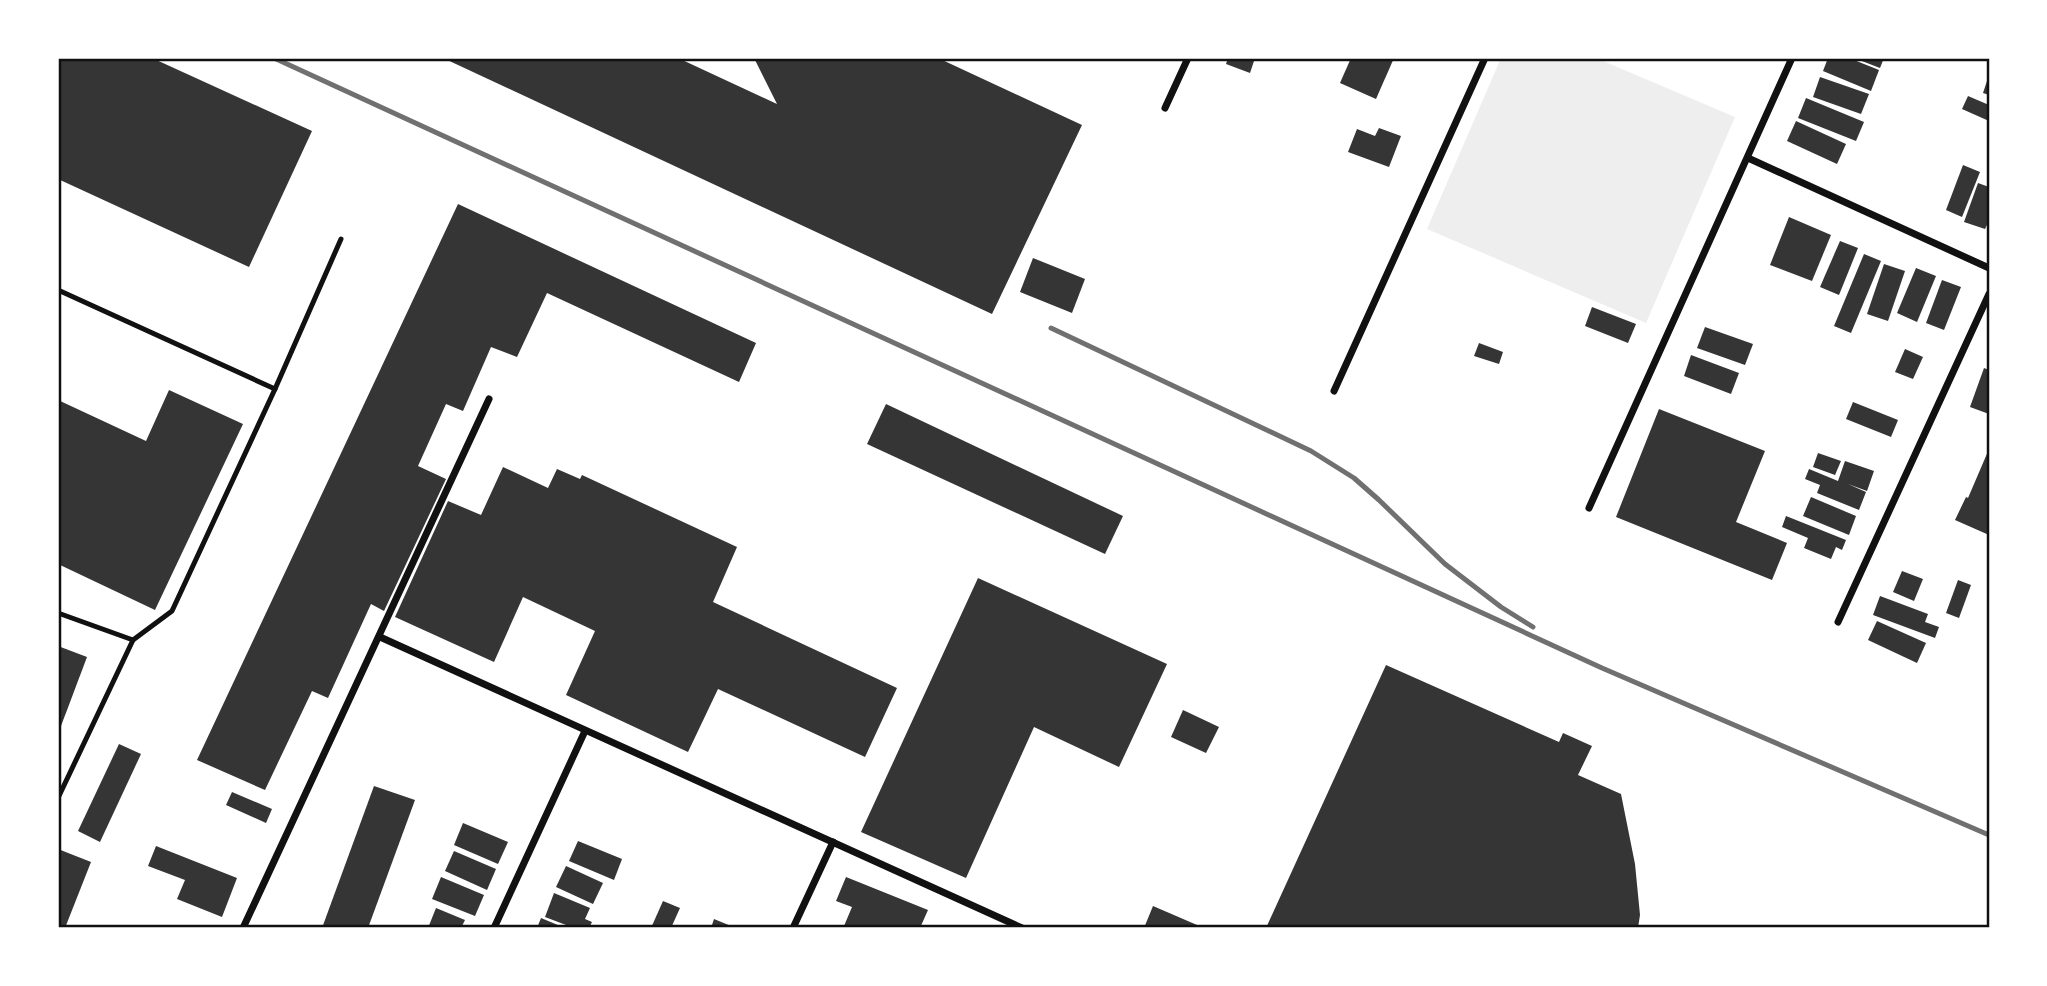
<svg xmlns="http://www.w3.org/2000/svg" width="2047" height="986" viewBox="0 0 2047 986" font-family="Figtree,sans-serif">
<style>
.green{fill:#eee}
.building{fill:#353535}
.lines{fill:none;stroke-linecap:round;stroke-linejoin:round}
.service{stroke:#111;stroke-width:5}
.minor{stroke:#111;stroke-width:7}
.rail{stroke:#707070;stroke-width:5}
.neatline{fill:none;stroke:#111;stroke-width:2.5}
</style>
<rect width="100%" height="100%" fill="#fff"/>
<polygon class="green" points="1501,58 1596,58 1735,117 1646,323 1427,229"/>
<g class="building">
<polygon points="58,58 152,58 312,131 249,267 58,179"/>
<polygon points="443,58 678,58 777,104 754,58 938,58 1082,125 992,314"/>
<polygon points="1228,58 1255,58 1250,73 1226,64"/>
<polygon points="1351,58 1394,58 1376,99 1340,83"/>
<polygon points="1828,58 1849,58 1879,70 1871,91 1823,71"/>
<polygon points="1854,58 1884,58 1880,68"/>
<polygon points="1989,75 1989,95 1983,93"/>
<polygon points="1820,77 1869,94 1861,114 1813,97"/>
<polygon points="1968,96 1989,105 1989,121 1962,109"/>
<polygon points="1806,98 1864,122 1856,141 1798,118"/>
<polygon points="1796,121 1846,144 1837,164 1787,141"/>
<polygon points="1379,128 1401,136 1389,167 1348,152 1357,129 1375,136"/>
<polygon points="1963,165 1980,172 1962,217 1946,210"/>
<polygon points="1978,183 1989,187 1989,221 1985,229 1964,222"/>
<polygon points="458,204 756,343 739,382 547,293 517,357 491,347 463,411 446,404 418,466 446,479 384,611 371,604 328,698 312,691 265,790 197,760"/>
<polygon points="1789,217 1831,235 1812,281 1770,265"/>
<polygon points="1840,241 1858,248 1839,295 1820,287"/>
<polygon points="1864,254 1881,261 1851,333 1834,326"/>
<polygon points="1033,258 1085,279 1072,313 1020,292"/>
<polygon points="1884,264 1905,271 1888,321 1867,314"/>
<polygon points="1916,268 1936,276 1917,322 1897,313"/>
<polygon points="1942,280 1961,287 1944,330 1926,323"/>
<polygon points="1592,307 1636,324 1628,343 1585,326"/>
<polygon points="1705,327 1753,344 1745,365 1697,348"/>
<polygon points="1479,343 1503,352 1499,364 1474,356"/>
<polygon points="1905,349 1923,357 1913,379 1895,372"/>
<polygon points="1691,355 1739,373 1731,394 1684,376"/>
<polygon points="1984,368 1989,370 1989,414 1970,407"/>
<polygon points="169,390 243,424 155,610 58,564 58,400 146,441"/>
<polygon points="1853,402 1898,420 1891,437 1846,419"/>
<polygon points="886,404 1123,516 1105,554 867,444"/>
<polygon points="1659,409 1765,451 1736,522 1787,543 1772,580 1616,517"/>
<polygon points="1989,449 1989,535 1955,520 1966,497 1968,498"/>
<polygon points="1818,453 1841,461 1835,475 1813,467"/>
<polygon points="1845,461 1874,471 1867,491 1848,484 1866,492 1859,510 1817,493 1820,485 1805,479 1809,469 1838,481"/>
<polygon points="503,467 548,488 557,469 580,479 582,475 737,547 713,602 897,688 865,757 718,689 688,752 566,695 595,631 523,597 494,662 395,617 448,501 481,515"/>
<polygon points="1811,497 1856,516 1849,535 1803,516"/>
<polygon points="1786,516 1846,540 1842,550 1836,547 1831,559 1804,548 1808,538 1782,527"/>
<polygon points="1902,571 1923,579 1914,601 1893,592"/>
<polygon points="978,578 1167,664 1119,767 1034,727 966,878 861,832"/>
<polygon points="1958,580 1971,585 1959,618 1946,613"/>
<polygon points="1880,596 1928,614 1925,622 1939,627 1935,638 1873,615"/>
<polygon points="1877,621 1926,643 1917,663 1868,640"/>
<polygon points="58,646 87,657 58,734"/>
<polygon points="1386,665 1559,742 1563,733 1592,746 1578,775 1621,794 1635,864 1640,915 1638,928 1266,928"/>
<polygon points="1183,710 1219,727 1206,753 1171,737"/>
<polygon points="119,744 141,754 100,842 78,831"/>
<polygon points="374,786 415,800 368,928 322,928"/>
<polygon points="232,792 272,809 266,823 226,805"/>
<polygon points="463,823 508,842 498,864 454,845"/>
<polygon points="578,841 622,859 614,880 569,861"/>
<polygon points="156,846 237,878 222,917 177,899 185,880 148,866"/>
<polygon points="58,849 91,862 65,928 58,928"/>
<polygon points="454,851 496,869 487,890 445,871"/>
<polygon points="566,866 603,883 593,904 556,887"/>
<polygon points="441,877 484,895 475,916 432,899"/>
<polygon points="846,877 928,910 920,928 850,928 844,926 852,907 836,901"/>
<polygon points="554,893 590,908 585,919 592,922 589,928 574,928 545,917"/>
<polygon points="663,901 680,908 671,928 651,928"/>
<polygon points="1153,906 1204,928 1144,928"/>
<polygon points="436,908 465,920 461,928 428,928"/>
<polygon points="541,918 565,928 537,928"/>
<polygon points="714,919 736,928 711,928"/>
</g>
<g class="lines">
<g class="service">
<polyline points="58,290 275,389 341,239"/>
<polyline points="58,613 133,640 58,798"/>
<polyline points="133,640 172,611 275,389"/>
</g>
<g class="minor">
<polyline points="1165,108 1188,58"/>
<polyline points="1748,158 1989,268"/>
<polyline points="1334,391 1485,58"/>
<polyline points="1589,508 1792,58"/>
<polyline points="1838,622 1989,294"/>
<polyline points="380,637 1022,928"/>
<polyline points="243,928 489,399"/>
<polyline points="494,928 585,731"/>
<polyline points="793,928 833,842"/>
</g>
<g class="rail">
<polyline points="274,58 1602,668 1989,835"/>
<polyline points="1051,328 1311,451 1354,478 1379,500 1445,564 1501,607 1533,627"/>
</g>
</g>
<rect width="2047" height="986" fill="none" stroke="#ffffff" stroke-width="119"/>
<rect x="60" y="60" width="1928" height="866" class="neatline"/>
</svg>
